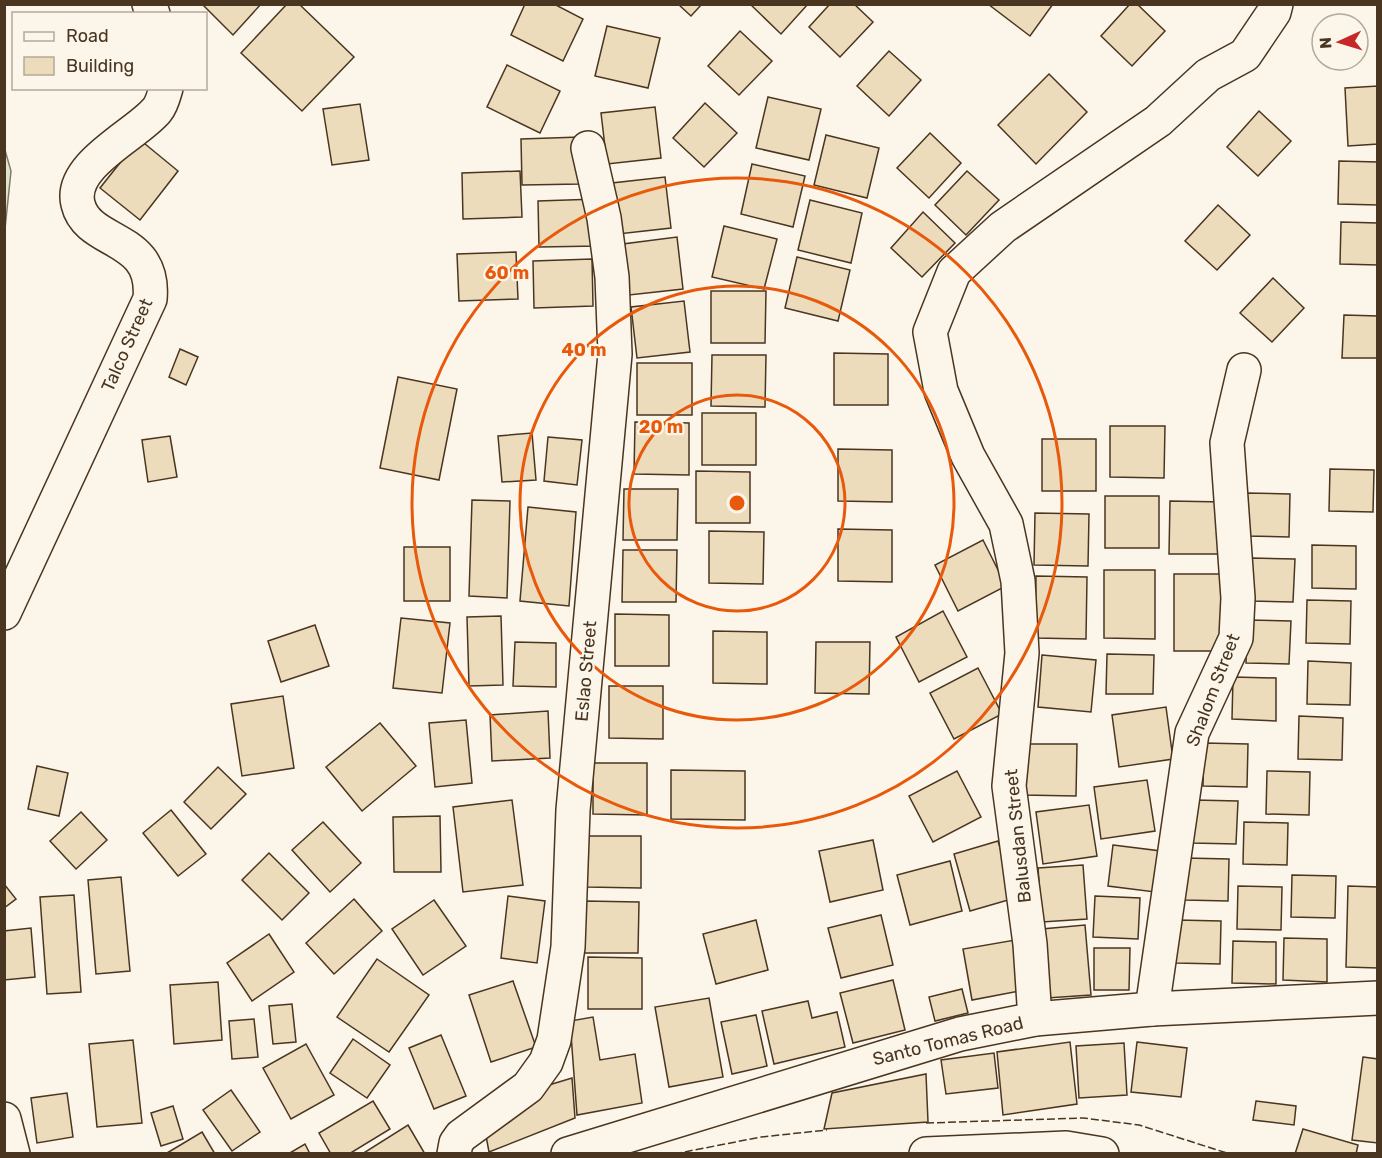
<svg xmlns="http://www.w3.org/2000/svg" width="1382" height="1158" viewBox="0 0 1382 1158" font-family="Rubik,sans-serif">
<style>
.green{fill:#dce7d0;stroke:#887966;stroke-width:1.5}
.building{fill:#ecdcbc;stroke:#4a3520;stroke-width:1.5}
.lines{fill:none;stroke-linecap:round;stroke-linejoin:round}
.minor-casing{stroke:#4a3520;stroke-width:36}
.minor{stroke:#fbf6e9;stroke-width:33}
.fence{stroke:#4a3520;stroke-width:1.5;stroke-dasharray:8 3;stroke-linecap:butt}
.ring{fill:none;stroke:#e8590c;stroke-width:3}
.labels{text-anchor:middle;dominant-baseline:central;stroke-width:4.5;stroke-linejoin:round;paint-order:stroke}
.street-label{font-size:18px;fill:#4a3520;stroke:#fbf6e9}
.centre{fill:#e8590c;stroke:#fbf6e9;stroke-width:3}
.ring-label{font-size:18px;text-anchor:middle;font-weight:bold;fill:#e8590c;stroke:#fbf6e9;stroke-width:4.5;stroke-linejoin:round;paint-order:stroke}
</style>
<rect width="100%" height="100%" fill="#fbf6e9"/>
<polygon class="green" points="5,150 11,171 5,229 4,150"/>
<g class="building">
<polygon points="202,4 261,4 233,35"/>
<polygon points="287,4 299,4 354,57 302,111 241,53"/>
<polygon points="525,4 554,4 583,19 563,61 511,35"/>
<polygon points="678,4 702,4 691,16"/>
<polygon points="750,4 808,4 781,34"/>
<polygon points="830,4 854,4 873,22 840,57 809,27"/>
<polygon points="988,4 1053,4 1030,36"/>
<polygon points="1130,4 1137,4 1165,31 1132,66 1101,36"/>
<polygon points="607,26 660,38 648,88 595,76"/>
<polygon points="740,31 772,61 739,95 708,66"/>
<polygon points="889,51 921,80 889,116 857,86"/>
<polygon points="507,65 560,91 540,133 487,107"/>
<polygon points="1049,74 1087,112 1036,164 998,125"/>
<polygon points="1378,86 1378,144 1348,146 1345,88"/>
<polygon points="768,97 821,109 809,160 756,148"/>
<polygon points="705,103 737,133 704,167 673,138"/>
<polygon points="360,104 369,160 332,165 323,109"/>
<polygon points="655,107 661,158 607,164 601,113"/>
<polygon points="1259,111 1291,141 1258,176 1227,147"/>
<polygon points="930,133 961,163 929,198 897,168"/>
<polygon points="826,135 879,148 867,198 814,185"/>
<polygon points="580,137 581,184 522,185 521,139"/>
<polygon points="139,139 178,171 140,220 100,188"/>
<polygon points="1339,161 1378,162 1378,205 1338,204"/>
<polygon points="752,164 805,176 793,227 741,214"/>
<polygon points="520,171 522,217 463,219 462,173"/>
<polygon points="967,171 999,200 966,235 935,205"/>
<polygon points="665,177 671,228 618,234 612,183"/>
<polygon points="597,199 598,246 539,247 538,201"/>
<polygon points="810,200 862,213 851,263 798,250"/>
<polygon points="1218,205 1250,235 1217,270 1185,241"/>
<polygon points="923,212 955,243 922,277 891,248"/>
<polygon points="1341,222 1378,223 1378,265 1340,264"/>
<polygon points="724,226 777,239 764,289 712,277"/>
<polygon points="677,237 683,289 629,295 623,244"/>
<polygon points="516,252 518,299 459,301 457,254"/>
<polygon points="797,257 850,270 838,321 785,308"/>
<polygon points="592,259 593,306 534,308 533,261"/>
<polygon points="1273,278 1304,308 1272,342 1240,313"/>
<polygon points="711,291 766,291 765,343 711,343"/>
<polygon points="684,301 690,352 637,358 631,307"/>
<polygon points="1344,315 1378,316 1378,358 1342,358"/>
<polygon points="180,349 198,357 186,385 169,377"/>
<polygon points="834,353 888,354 888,405 834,405"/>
<polygon points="712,355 766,355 765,407 711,406"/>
<rect x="637" y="363" width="55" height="52"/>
<polygon points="398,377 457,389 439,480 380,468"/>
<rect x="702" y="413" width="54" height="52"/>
<polygon points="635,422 689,423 689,475 634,474"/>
<polygon points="1110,426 1165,426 1164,478 1110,477"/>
<polygon points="532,433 536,480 502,482 498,436"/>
<polygon points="170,436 177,477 148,482 142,440"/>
<polygon points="548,437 582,440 577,485 544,481"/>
<rect x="1042" y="439" width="54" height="52"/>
<polygon points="838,449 892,450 892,502 838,501"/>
<polygon points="1330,469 1374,470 1373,512 1329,511"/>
<polygon points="696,471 750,472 750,523 696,523"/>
<polygon points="624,489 678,489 677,540 623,540"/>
<polygon points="1246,493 1290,494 1289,537 1245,536"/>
<rect x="1105" y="496" width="54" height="52"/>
<polygon points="472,500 510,501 507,598 469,596"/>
<polygon points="1170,501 1224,502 1223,554 1169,554"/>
<polygon points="528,507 576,512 569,606 520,601"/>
<polygon points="1035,513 1089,514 1088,566 1034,565"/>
<polygon points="838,529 892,530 892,582 838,581"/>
<polygon points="709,531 764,532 763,584 709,583"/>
<polygon points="983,540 1006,586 958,611 935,565"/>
<polygon points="1312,545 1356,546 1356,589 1312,588"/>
<rect x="404" y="547" width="46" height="54"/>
<polygon points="623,550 677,550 676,602 622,602"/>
<polygon points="1251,558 1295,559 1293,602 1250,601"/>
<polygon points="1104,570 1155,570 1155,639 1104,638"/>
<polygon points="1174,574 1223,574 1222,651 1174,651"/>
<polygon points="1036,576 1087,577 1086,639 1035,638"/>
<polygon points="1307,600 1351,601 1350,644 1306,643"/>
<polygon points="943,611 967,657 919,682 896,637"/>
<polygon points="615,614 669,615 669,666 615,666"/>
<polygon points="501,616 503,685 469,686 467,617"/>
<polygon points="401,618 450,623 442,693 393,688"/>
<polygon points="1247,620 1291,621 1289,664 1246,663"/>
<polygon points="315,625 329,666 281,682 268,641"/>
<polygon points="713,631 767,632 767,684 713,683"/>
<polygon points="515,642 556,643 556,687 513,686"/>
<polygon points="816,642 870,642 869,694 815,693"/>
<polygon points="1107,654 1154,655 1153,694 1106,694"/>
<polygon points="1042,655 1096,660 1091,712 1038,707"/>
<polygon points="1308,661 1351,663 1350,705 1307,704"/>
<polygon points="978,668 1002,714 954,739 930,693"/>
<polygon points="1233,677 1276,678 1276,721 1232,719"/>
<polygon points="609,686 663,686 663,739 609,738"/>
<polygon points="283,696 294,768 242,776 231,704"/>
<polygon points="1166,707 1173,759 1119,767 1112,715"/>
<polygon points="548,711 550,758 492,761 490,715"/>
<polygon points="1299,716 1343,718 1342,760 1298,759"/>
<polygon points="466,720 472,783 435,787 429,723"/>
<polygon points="380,723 416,766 362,811 326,767"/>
<polygon points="1204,743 1248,744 1247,787 1203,786"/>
<polygon points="1022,744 1077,744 1076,796 1022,795"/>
<polygon points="593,763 647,763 647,815 593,814"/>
<polygon points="37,766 68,773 59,816 28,809"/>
<polygon points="218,767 246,794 211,829 184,802"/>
<polygon points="671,770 745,771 745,820 671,819"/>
<polygon points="957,771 981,817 933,842 909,796"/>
<polygon points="1267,771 1310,772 1309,815 1266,814"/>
<polygon points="1147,780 1155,831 1101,839 1094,787"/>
<polygon points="512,800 523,885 463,892 453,807"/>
<polygon points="1194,800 1238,801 1236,844 1192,843"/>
<polygon points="1089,805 1097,856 1043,864 1036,812"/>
<polygon points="171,810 206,854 178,876 143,833"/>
<polygon points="81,812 107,840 76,869 50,841"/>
<polygon points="440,816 441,872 394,872 393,817"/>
<polygon points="323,822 361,863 330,892 292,850"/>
<polygon points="1244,822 1288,823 1287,865 1243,864"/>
<polygon points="587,836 641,836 641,888 587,887"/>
<polygon points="873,840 883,890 830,902 819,851"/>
<polygon points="998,841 1015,898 970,911 954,854"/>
<polygon points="1113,845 1161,851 1155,892 1108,886"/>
<polygon points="269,853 309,893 282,920 242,880"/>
<polygon points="1185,858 1229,859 1228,901 1184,900"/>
<polygon points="950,861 962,911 910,925 897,875"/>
<polygon points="1083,865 1087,919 1042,922 1038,868"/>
<polygon points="1292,875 1336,876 1335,918 1291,917"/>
<polygon points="121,877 130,971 96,974 88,880"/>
<polygon points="4,884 16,899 4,908"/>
<polygon points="1238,886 1282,887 1281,930 1237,929"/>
<polygon points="1348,886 1378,887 1378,968 1346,967"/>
<polygon points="74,895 81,992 47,994 40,897"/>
<polygon points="508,896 545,901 537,963 501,958"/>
<polygon points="1095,896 1140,898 1138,939 1093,937"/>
<polygon points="354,899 382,931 334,974 306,943"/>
<polygon points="434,900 466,946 423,975 392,929"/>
<polygon points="585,901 639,902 638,953 584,953"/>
<polygon points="881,915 893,965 841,978 828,928"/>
<polygon points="756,920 768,970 716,984 703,934"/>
<polygon points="1177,920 1221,921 1220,964 1176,963"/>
<polygon points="1085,925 1091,995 1047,998 1042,929"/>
<polygon points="31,928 35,977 4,980 4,931"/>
<polygon points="269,934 294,972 252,1001 227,963"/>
<polygon points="1284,938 1327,939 1327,982 1283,980"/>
<polygon points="1015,940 1024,990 972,1000 963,949"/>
<polygon points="1233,941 1276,942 1276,984 1232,983"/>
<polygon points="1094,948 1130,948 1129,990 1094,990"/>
<polygon points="588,957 642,958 642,1009 588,1009"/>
<polygon points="377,959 429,995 389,1052 337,1017"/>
<polygon points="893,980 905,1030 853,1043 840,993"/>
<polygon points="513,981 536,1047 491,1062 469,995"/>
<polygon points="218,982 222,1040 174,1044 170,985"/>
<polygon points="962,989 968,1013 935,1021 929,997"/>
<polygon points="709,998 723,1077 669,1087 655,1007"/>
<polygon points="808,1001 812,1018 837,1012 845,1047 774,1064 762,1011"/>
<polygon points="292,1004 296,1042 273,1044 269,1006"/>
<polygon points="756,1015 767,1066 732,1074 721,1022"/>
<polygon points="593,1017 600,1060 635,1054 642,1103 577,1115 570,1021"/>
<polygon points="254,1019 258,1057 232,1059 229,1021"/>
<polygon points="441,1035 466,1096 434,1109 409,1048"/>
<polygon points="353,1039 390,1065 367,1098 330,1073"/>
<polygon points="133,1040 142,1123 97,1127 89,1044"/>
<polygon points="1070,1042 1077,1104 1003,1115 997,1052"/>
<polygon points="1137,1042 1187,1048 1181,1097 1131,1092"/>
<polygon points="1124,1043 1127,1095 1079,1098 1076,1046"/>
<polygon points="306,1044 334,1095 291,1119 263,1068"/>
<polygon points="994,1053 998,1088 946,1094 941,1060"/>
<polygon points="1363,1057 1378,1059 1378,1143 1352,1140"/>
<polygon points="926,1074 928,1122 824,1129 832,1093"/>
<polygon points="572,1078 575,1118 489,1152 484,1125 539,1088"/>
<polygon points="231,1090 260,1132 232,1151 203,1110"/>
<polygon points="67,1093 73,1137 37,1143 31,1098"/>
<polygon points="373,1101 390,1129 349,1154 331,1154 319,1133"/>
<polygon points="1256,1101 1296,1106 1294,1125 1253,1120"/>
<polygon points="173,1106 183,1139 161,1146 151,1113"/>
<polygon points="408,1125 425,1154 362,1154"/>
<polygon points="1303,1129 1358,1145 1356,1154 1295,1154"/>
<polygon points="202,1132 215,1154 167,1154 167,1153"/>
<polygon points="305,1144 310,1154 288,1154"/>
</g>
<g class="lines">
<g class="minor-casing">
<g id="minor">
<polyline points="149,4 153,14"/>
<path d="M4,613l146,-314c6,-65 -62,-53 -72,-95 -10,-39 60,-70 79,-94 5,-6 7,-15 9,-22"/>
<polyline points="1152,1009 1192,733 1236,638 1238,598 1227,443 1244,370"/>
<polyline points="1035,1019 1030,944 1009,786 1022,653 1018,581 1006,524 968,456 941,391 930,332 954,272 1003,227 1158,121 1208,75 1245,55 1274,12 1276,4"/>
<polyline points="4,1119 13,1154"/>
<polyline points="454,1154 456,1143 461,1136 528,1087 546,1062 554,1040 568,947 573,810 615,354 612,277 604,218 588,148"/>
<polyline points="568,1154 960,1034 1035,1019 1152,1009 1378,998"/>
<polyline points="926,1154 1066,1148 1102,1154"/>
</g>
</g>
<use href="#minor" class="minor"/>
<g class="fence">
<polyline points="926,1123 1083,1118 1139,1125 1230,1154"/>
<polyline points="674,1154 761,1137 827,1130"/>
</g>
</g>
<g class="ring">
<circle cx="737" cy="503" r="108"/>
<circle cx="737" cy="503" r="217"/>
<circle cx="737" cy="503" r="325"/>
</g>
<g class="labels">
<g class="street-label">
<text transform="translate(127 345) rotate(-66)">Talco Street</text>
<text transform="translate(586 671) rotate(-85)">Eslao Street</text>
<text transform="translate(1213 690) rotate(-69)">Shalom Street</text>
<text transform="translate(1018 836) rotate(-96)">Balusdan Street</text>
<text transform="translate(948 1041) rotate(-14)">Santo Tomas Road</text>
</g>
</g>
<circle cx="737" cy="503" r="9" class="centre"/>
<g class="ring-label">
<text x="507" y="279">60 m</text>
<text x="584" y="356">40 m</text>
<text x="661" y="433">20 m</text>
</g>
<rect width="1382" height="1158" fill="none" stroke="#4a3520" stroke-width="12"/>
<rect x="12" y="12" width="195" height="78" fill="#fbf6e9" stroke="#b4a999" stroke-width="1.5"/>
<rect x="24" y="32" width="30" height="9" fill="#fbf6e9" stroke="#b4a999" stroke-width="1.5"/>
<text x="66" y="42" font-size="18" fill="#4a3520">Road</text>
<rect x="24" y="57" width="30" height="18" fill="#ecdcbc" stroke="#b4a999" stroke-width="1.5"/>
<text x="66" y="72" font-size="18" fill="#4a3520">Building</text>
<g transform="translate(1340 42) rotate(266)"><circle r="28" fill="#fbf6e9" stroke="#b4a999" stroke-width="1.5"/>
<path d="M0-4.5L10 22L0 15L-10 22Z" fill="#c62828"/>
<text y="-9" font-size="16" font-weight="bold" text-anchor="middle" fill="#4a3520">N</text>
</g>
</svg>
